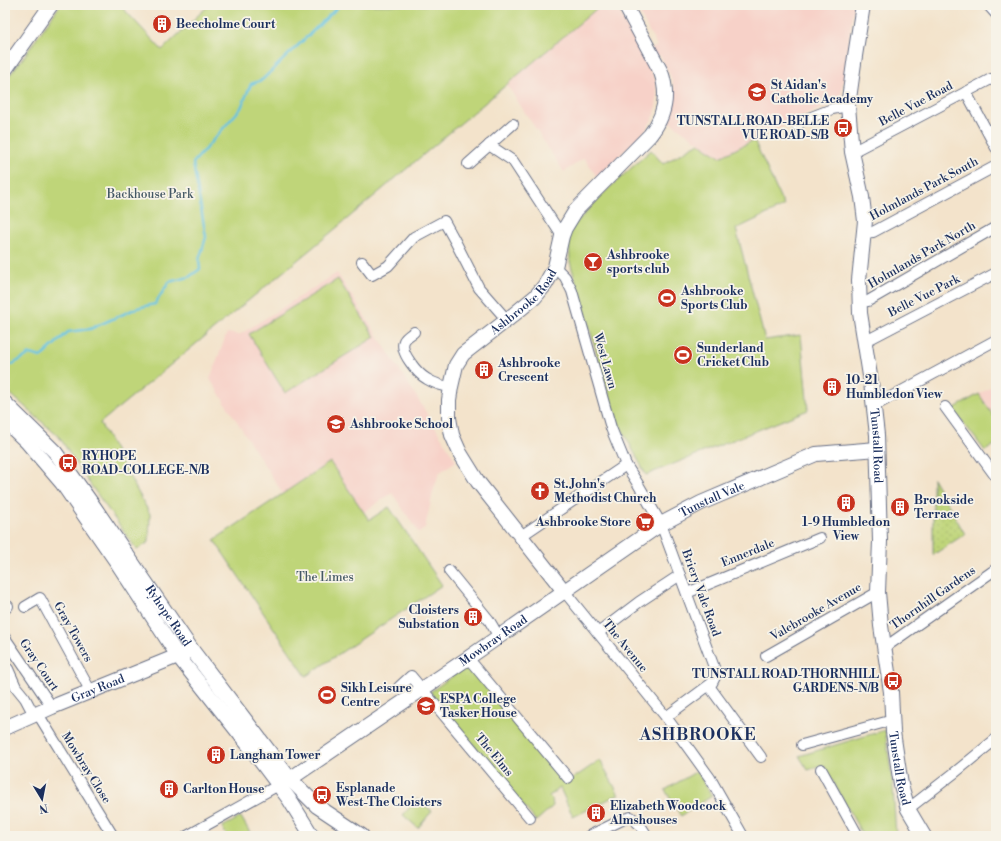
<svg xmlns="http://www.w3.org/2000/svg" width="1001" height="841" viewBox="0 0 1001 841" font-family="'Libre Bodoni',serif">
<style>
.built{fill:#f7d1c8}
.grass{fill:url(#grass-dots);stroke:#6d826c}
.green{fill:#bfd579;stroke:#6d826c}
.lines{fill:none;stroke-linecap:round;stroke-linejoin:round}
.stream{stroke:#64c2e2;stroke-width:2.5}
.street-casing{stroke:#676e84;stroke-width:12}
.secondary-casing{stroke:#676e84;stroke-width:16}
.street{stroke:#fff;stroke-width:10}
.secondary{stroke:#fff;stroke-width:14}
.labels{text-anchor:middle;dominant-baseline:central;stroke-width:3.5;stroke-linejoin:round;paint-order:stroke}
.poi-label{font-size:12px;font-weight:bold;fill:#1b2f5e;stroke:#f7f3e8;text-anchor:start}
.street-label{font-size:12px;fill:#1b2f5e;stroke:#f7f3e8}
.park-label{font-size:12px;fill:#445865;stroke:#f7f3e8}
.district-label{font-size:16px;font-weight:bold;letter-spacing:1px;fill:#1b2f5e;stroke:#f7f3e8}
</style>
<defs>
<pattern id="grass-dots" width="8" height="8" patternUnits="userSpaceOnUse"><rect width="8" height="8" fill="#bfd579"/><path d="M2 2h.1M6 6h.1" fill="none" stroke="#a4b76b" stroke-width="1.8" stroke-linecap="round"/></pattern>
</defs>
<rect width="100%" height="100%" fill="#f7f3e8"/>
<filter id="ink" filterUnits="userSpaceOnUse"><feTurbulence type="fractalNoise" baseFrequency=".025" numOctaves="2"/><feDisplacementMap in="SourceGraphic" scale="8" xChannelSelector="R" yChannelSelector="G"/><feConvolveMatrix kernelMatrix="1 2 1 2 8 2 1 2 1" color-interpolation-filters="sRGB"/></filter>
<filter id="wash" filterUnits="userSpaceOnUse"><feTurbulence type="fractalNoise" baseFrequency=".012" numOctaves="4" result="noise"/><feDisplacementMap in="SourceGraphic" scale="16" xChannelSelector="R" yChannelSelector="G"/><feGaussianBlur stdDeviation="0.9" result="paint"/><feColorMatrix in="noise" values="0 0 0 0 0 0 0 0 0 0 0 0 0 0 0 0 0 1.4 0 .05"/><feComposite in="paint" operator="in"/></filter>
<g filter="url(#wash)">
<rect width="100%" height="100%" fill="#f3e3cb"/>
<g class="built">
<polygon points="601,5 616,5 642,53 657,46 635,5 854,5 841,96 827,106 808,114 720,157 670,122 673,107 674,87 670,75 660,55 646,62 656,81 657,98 655,115 645,131 597,177 584,158 564,172 507,85"/>
<polygon points="337,273 410,386 456,461 439,473 433,492 425,528 419,533 392,493 364,512 330,462 283,494 210,379 227,333 239,335"/>
<polygon points="996,384 996,420 979,394"/>
</g>
<polygon class="grass" points="933,478 965,534 933,555"/>
<g class="green">
<polygon points="60,5 120,5 162,50 209,5 601,5 334,230 100,423 150,514 149,542 137,550 80,470 60,438 5,389 5,81 23,58"/>
<polygon points="754,140 784,206 736,229 765,340 801,335 808,410 646,475 616,418 570,262 569,234 575,224 606,191 651,150 663,164 699,143 720,157"/>
<polygon points="338,279 375,337 285,393 249,334"/>
<polygon points="979,394 996,420 996,444 985,451 953,409"/>
<polygon points="330,462 369,520 389,507 442,585 306,676 214,540"/>
<polygon points="468,665 565,784 600,760 619,795 613,797 573,817 560,788 549,796 552,799 553,806 536,821 430,692"/>
<polygon points="885,730 893,786 896,836 863,836 824,765 808,770 799,756"/>
<polygon points="697,771 712,796 681,816 665,790"/>
<polygon points="417,799 432,811 418,828 403,815"/>
<polygon points="241,817 252,836 227,836 222,827"/>
</g>
<g class="lines">
<polyline class="stream" points="11,365 30,354 41,357 68,332 90,329 137,308 155,304 169,282 189,277 200,269 199,260 206,237 193,163 241,108 251,84 262,80 340,5"/>
</g>
</g>
<g filter="url(#ink)">
<g class="lines">
<g class="street-casing">
<g id="street">
<polyline points="988,5 996,14"/>
<polyline points="966,92 996,148"/>
<polyline points="797,126 801,121 832,109 848,106"/>
<polyline points="489,145 513,161 562,236"/>
<polyline points="852,152 991,79"/>
<polyline points="468,164 513,124"/>
<polyline points="864,233 873,232 996,166"/>
<polyline points="362,262 372,275 388,266 414,237 444,221 455,241 479,288 507,320"/>
<polyline points="555,267 565,277 572,291 611,428 626,465 638,484 661,524 715,670 715,677 712,683 666,717"/>
<polyline points="860,302 868,301 996,227"/>
<path d="M414,332c-4,3 -8,5 -10,9 -5,11 14,33 23,38 8,5 15,7 24,8"/>
<polyline points="864,342 996,273"/>
<polyline points="874,406 996,340"/>
<polyline points="945,407 996,477"/>
<polyline points="521,536 626,465"/>
<polyline points="449,571 489,620 499,637"/>
<polyline points="564,591 666,717 710,778 743,836"/>
<polyline points="687,593 820,538"/>
<polyline points="25,607 40,598 91,692"/>
<polyline points="5,609 8,606"/>
<polyline points="598,633 639,602 680,575"/>
<polyline points="5,638 52,707"/>
<polyline points="884,648 996,569"/>
<polyline points="766,656 878,592"/>
<polyline points="468,658 568,778"/>
<polyline points="5,667 8,669 16,687 25,698 34,715"/>
<polyline points="709,686 761,757"/>
<polyline points="399,687 411,676 530,818"/>
<polyline points="38,714 113,836"/>
<polyline points="802,745 893,720"/>
<polyline points="821,769 858,836"/>
<polyline points="908,809 953,774 996,739"/>
<polyline points="187,836 284,782"/>
<polyline points="589,836 624,819 631,817 640,825 647,836"/>
</g>
</g>
<g class="secondary-casing">
<g id="secondary">
<path id="s1" d="M863,5l-8,51 -7,50 4,46 10,45 3,24 -6,59 1,33 11,69 6,53 3,106 -2,51 3,34 10,66 2,40 8,53 7,24 16,27"/>
<polyline points="5,70 51,5"/>
<path id="s2" d="M5,403l50,49 37,52 100,146 98,129 27,27 45,30"/>
<polyline points="5,421 27,442 62,483 116,561 178,656 250,747 289,799 312,836"/>
<path id="s3" d="M564,591l-86,-109 -18,-29 -8,-18 -3,-17v-18l2,-13 5,-22 7,-11 44,-34 28,-23 10,-12 10,-18 7,-31 3,-8 11,-18 74,-75c15,-19 19,-40 11,-63l-36,-67"/>
<path id="s4" d="M5,728l47,-21 133,-54"/>
<path id="s5" d="M290,779l178,-121 193,-134 40,-21 115,-49 61,-5"/>
</g>
</g>
<use href="#street" class="street"/>
<use href="#secondary" class="secondary"/>
</g>
</g>
<defs>
<g id="building-disc" transform="scale(1)"><circle r="9.5" fill="#c8321e" stroke="#f7f3e8"/><path d="M-4-6H4V6H1V3H-1V6H-4ZM-2.5-4.3h1.7v1.8h-1.7ZM.8-4.3h1.7v1.8H.8ZM-2.5-1h1.7V.8h-1.7ZM.8-1h1.7V.8H.8Z" fill="#fff"/></g>
<g id="school-disc" transform="scale(1)"><circle r="9.5" fill="#c8321e" stroke="#f7f3e8"/><path d="M0-5L7-2L0 1L-7-2ZM-4 1L0 2.5L4 1V4Q0 6-4 4Z" fill="#fff"/></g>
<g id="bus-disc" transform="scale(1)"><circle r="9.5" fill="#c8321e" stroke="#f7f3e8"/><path d="M-5-6H5V4H4V6H2V4H-2V6H-4V4H-5ZM-3.5-4V0h7V-4ZM-3.5 1.2v1.5H-2V1.2ZM2 1.2v1.5H3.5V1.2Z" fill="#fff"/></g>
<g id="bar-disc" transform="scale(1)"><circle r="9.5" fill="#c8321e" stroke="#f7f3e8"/><path d="M-6-5H6L.8 .8V4.5H3.5V6h-7V4.5H-.8V.8Z" fill="#fff"/></g>
<g id="stadium-disc" transform="scale(1)"><circle r="9.5" fill="#c8321e" stroke="#f7f3e8"/><path d="M0-5a6.5 5 0 1 0 0 10a6.5 5 0 1 0 0-10ZM-3.5-1.8h7v3.6h-7Z" fill="#fff"/></g>
<g id="church-disc" transform="scale(1)"><circle r="9.5" fill="#c8321e" stroke="#f7f3e8"/><path d="M-1.2-6h2.4v3.5h3.3v2.4h-3.3V6h-2.4V-.1h-3.3v-2.4h3.3Z" fill="#fff"/></g>
<g id="supermarket-disc" transform="scale(1)"><circle r="9.5" fill="#c8321e" stroke="#f7f3e8"/><path d="M-6-5.5h2.5l.6 2H6L4.5 2H-2.5L-4.4-4H-6ZM-1.5 3.2a1.3 1.3 0 1 0 .1 0ZM3 3.2a1.3 1.3 0 1 0 .1 0Z" fill="#fff"/></g>
<g id="university-disc" transform="scale(1)"><circle r="9.5" fill="#c8321e" stroke="#f7f3e8"/><path d="M0-5L7-2L0 1L-7-2ZM-4 1L0 2.5L4 1V4Q0 6-4 4Z" fill="#fff"/></g>
</defs>
<g fill-rule="evenodd">
<use href="#building-disc" x="162" y="24"/>
<use href="#school-disc" x="757" y="92"/>
<use href="#bus-disc" x="843" y="128"/>
<use href="#bar-disc" x="593" y="262"/>
<use href="#stadium-disc" x="667" y="298"/>
<use href="#stadium-disc" x="683" y="355"/>
<use href="#building-disc" x="484" y="370"/>
<use href="#building-disc" x="832" y="387"/>
<use href="#school-disc" x="336" y="424"/>
<use href="#bus-disc" x="68" y="463"/>
<use href="#church-disc" x="540" y="491"/>
<use href="#building-disc" x="846" y="503"/>
<use href="#building-disc" x="900" y="507"/>
<use href="#supermarket-disc" x="645" y="522"/>
<use href="#building-disc" x="473" y="617"/>
<use href="#bus-disc" x="893" y="681"/>
<use href="#stadium-disc" x="327" y="695"/>
<use href="#university-disc" x="426" y="706"/>
<use href="#building-disc" x="216" y="755"/>
<use href="#building-disc" x="169" y="789"/>
<use href="#bus-disc" x="322" y="795"/>
<use href="#building-disc" x="596" y="813"/>
</g>
<g class="labels">
<g class="poi-label">
<text x="176" y="24">Beecholme Court</text>
<text x="771" y="85">St Aidan's<tspan x="771" dy="14">Catholic Academy</tspan></text>
<text x="829" y="121" text-anchor="end">TUNSTALL ROAD-BELLE<tspan x="829" dy="14">VUE ROAD-S/B</tspan></text>
<text x="607" y="255">Ashbrooke<tspan x="607" dy="14">sports club</tspan></text>
<text x="681" y="291">Ashbrooke<tspan x="681" dy="14">Sports Club</tspan></text>
<text x="697" y="348">Sunderland<tspan x="697" dy="14">Cricket Club</tspan></text>
<text x="498" y="363">Ashbrooke<tspan x="498" dy="14">Crescent</tspan></text>
<text x="846" y="380">10-21<tspan x="846" dy="14">Humbledon View</tspan></text>
<text x="350" y="424">Ashbrooke School</text>
<text x="82" y="456">RYHOPE<tspan x="82" dy="14">ROAD-COLLEGE-N/B</tspan></text>
<text x="554" y="484">St. John's<tspan x="554" dy="14">Methodist Church</tspan></text>
<text x="914" y="500">Brookside<tspan x="914" dy="14">Terrace</tspan></text>
<text x="631" y="522" text-anchor="end">Ashbrooke Store</text>
<text x="846" y="522" text-anchor="middle">1-9 Humbledon<tspan x="846" dy="14">View</tspan></text>
<text x="459" y="610" text-anchor="end">Cloisters<tspan x="459" dy="14">Substation</tspan></text>
<text x="879" y="674" text-anchor="end">TUNSTALL ROAD-THORNHILL<tspan x="879" dy="14">GARDENS-N/B</tspan></text>
<text x="341" y="688">Sikh Leisure<tspan x="341" dy="14">Centre</tspan></text>
<text x="440" y="699">ESPA College<tspan x="440" dy="14">Tasker House</tspan></text>
<text x="230" y="755">Langham Tower</text>
<text x="336" y="788">Esplanade<tspan x="336" dy="14">West-The Cloisters</tspan></text>
<text x="183" y="789">Carlton House</text>
<text x="610" y="806">Elizabeth Woodcock<tspan x="610" dy="14">Almshouses</tspan></text>
</g>
<g class="street-label">
<text transform="translate(916 104) rotate(-28)">Belle Vue Road</text>
<text transform="translate(924 189) rotate(-28)">Holmlands Park South</text>
<text transform="translate(922 255) rotate(-30)">Holmlands Park North</text>
<text transform="translate(924 296) rotate(-27)">Belle Vue Park</text>
<text stroke="none"><textPath href="#s3" startOffset="357">Ashbrooke Road</textPath></text>
<text transform="translate(605 361) rotate(74)">West Lawn</text>
<text stroke="none"><textPath href="#s1" startOffset="445">Tunstall Road</textPath></text>
<text stroke="none"><textPath href="#s5" startOffset="507">Tunstall Vale</textPath></text>
<text transform="translate(748 553) rotate(-22)">Ennerdale</text>
<text transform="translate(701 593) rotate(70)">Briery Vale Road</text>
<text transform="translate(933 598) rotate(-35)">Thornhill Gardens</text>
<text transform="translate(816 612) rotate(-30)">Valebrooke Avenue</text>
<text stroke="none"><textPath href="#s2" startOffset="269">Ryhope Road</textPath></text>
<text transform="translate(73 632) rotate(61)">Gray Towers</text>
<text stroke="none"><textPath href="#s5" startOffset="246">Mowbray Road</textPath></text>
<text transform="translate(625 646) rotate(51)">The Avenue</text>
<text transform="translate(39 665) rotate(56)">Gray Court</text>
<text stroke="none"><textPath href="#s4" startOffset="101">Gray Road</textPath></text>
<text transform="translate(494 755) rotate(50)">The Elms</text>
<text transform="translate(86 768) rotate(58)">Mowbray Close</text>
<text stroke="none"><textPath href="#s1" startOffset="769">Tunstall Road</textPath></text>
</g>
<g class="park-label">
<text x="150" y="194">Backhouse Park</text>
<text x="325" y="577">The Limes</text>
</g>
<g class="district-label">
<text x="698" y="735">ASHBROOKE</text>
</g>
</g>
<rect width="1001" height="841" fill="none" stroke="#f7f3e8" stroke-width="20"/>
<g transform="translate(42 799) rotate(170)" stroke="#f7f3e8" stroke-width="3" paint-order="stroke">
<path d="M0-3L7 15L0 10L-7 15Z" fill="#1b2f5e"/>
<text y="-6" font-size="11" font-weight="bold" text-anchor="middle" fill="#1b2f5e">N</text>
</g>
</svg>
